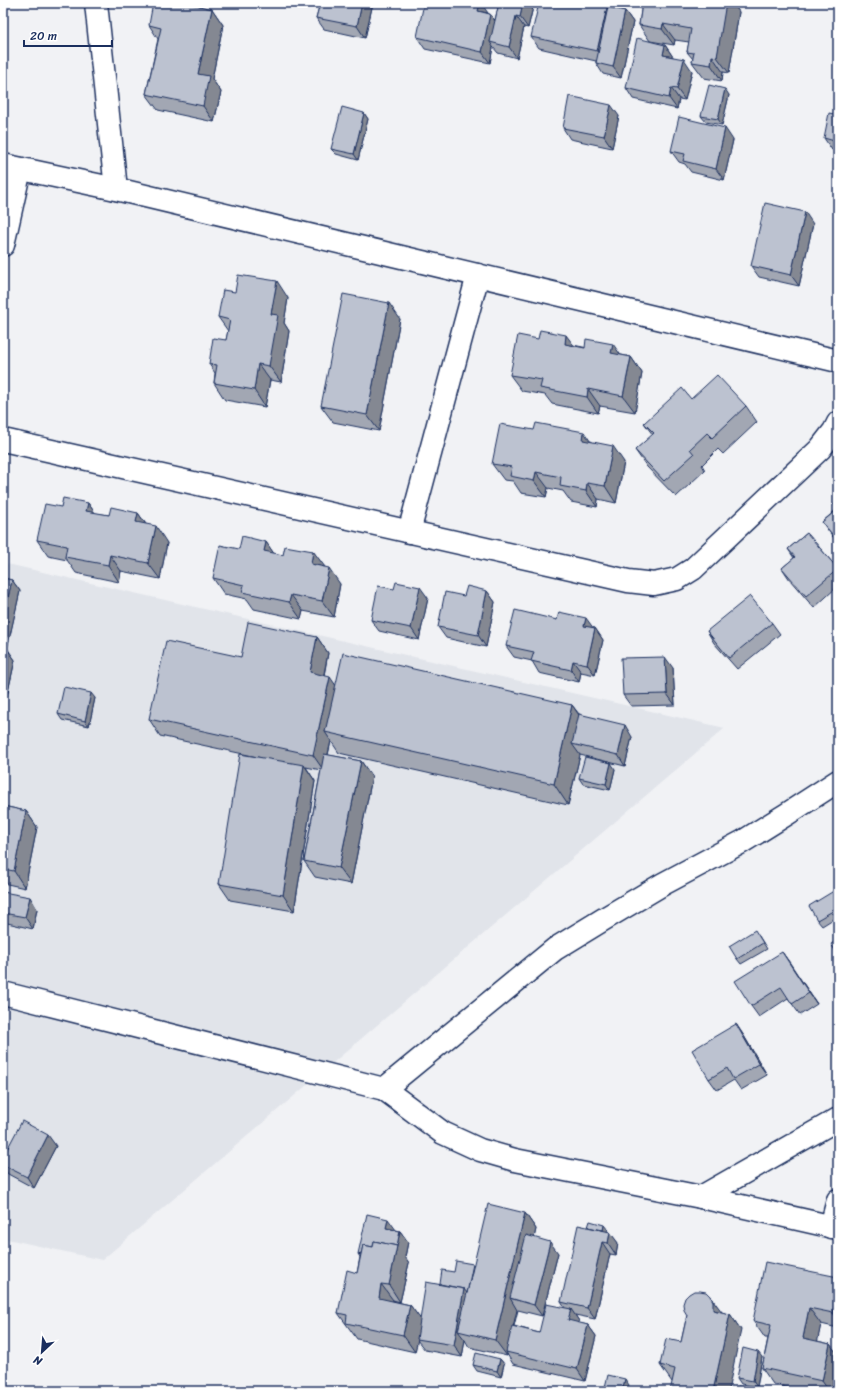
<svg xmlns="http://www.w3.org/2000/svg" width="841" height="1394" viewBox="0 0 841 1394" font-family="Sriracha,sans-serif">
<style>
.built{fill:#e1e4ea}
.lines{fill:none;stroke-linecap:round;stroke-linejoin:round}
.minor-casing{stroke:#1b2f5e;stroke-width:25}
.minor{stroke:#fff;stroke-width:22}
.wall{fill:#a2a7b3;stroke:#1b2f5e}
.shaded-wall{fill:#848892;stroke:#1b2f5e}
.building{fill:#bcc2d0;stroke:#1b2f5e}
</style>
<rect width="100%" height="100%" fill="#f1f2f5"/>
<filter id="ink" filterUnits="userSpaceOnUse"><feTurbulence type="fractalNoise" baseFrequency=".025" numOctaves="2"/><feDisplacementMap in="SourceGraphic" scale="8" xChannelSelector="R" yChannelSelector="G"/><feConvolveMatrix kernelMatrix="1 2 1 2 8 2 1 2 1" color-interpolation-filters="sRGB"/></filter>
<g filter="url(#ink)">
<polygon class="built" points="3,563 725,728 102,1260 3,1238"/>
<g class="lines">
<g class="minor-casing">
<g id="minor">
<polyline points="96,3 116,189"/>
<polyline points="3,165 116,189 838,361"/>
<polyline points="3,245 20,169"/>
<polyline points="3,440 628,581 654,584 677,579 693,569 820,449 834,431 838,423"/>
<polyline points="409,532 478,275"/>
<polyline points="3,993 384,1089 443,1133 480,1150 515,1160 701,1197"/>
<polyline points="384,1089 555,949 604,919 663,884 742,842 787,814 838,781"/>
<polyline points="838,1119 701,1197 838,1228"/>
<polyline points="831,1227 838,1200"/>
</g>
</g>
<use href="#minor" class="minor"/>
</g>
<g class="wall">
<polygon points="320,3 373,3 365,38 324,29 316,18"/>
<polygon points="499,3 534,3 528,28 524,27 517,58 498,53 493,47 490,63 425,49 417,37 488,13 495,20"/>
<polygon points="642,3 733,3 739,12 729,73 723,72 722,81 704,78 692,62 693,59 687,52 689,42 675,40 674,45 650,41 639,25"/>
<polygon points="617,8 617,9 625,11 633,22 621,78 603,74 596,63 596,61 539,48 531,37"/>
<polygon points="212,9 223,25 212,79 221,92 214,122 158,110 146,94 158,39 149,25"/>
<polygon points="665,45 673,57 692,71 685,100 679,99 677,109 633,99 626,88"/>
<polygon points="729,95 722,125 706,122 701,116"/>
<polygon points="364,113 368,119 358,160 336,154 331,149"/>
<polygon points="838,115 838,151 832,150 824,138"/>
<polygon points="619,116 612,148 570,139 563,128"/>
<polygon points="733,140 724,180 691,172 685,164 679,162 671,151"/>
<polygon points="813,224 799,286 759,277 751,266"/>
<polygon points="235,292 288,298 284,323 289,331 281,382 270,380 265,407 225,400 214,383 215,373 209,364 226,340 228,331 218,317"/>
<polygon points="400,319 379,431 333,422 321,406"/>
<polygon points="538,339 573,345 631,357 642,373 635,412 600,406 598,413 552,404 545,395 522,391 510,375"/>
<polygon points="691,399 746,406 757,422 723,454 718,449 702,465 705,470 676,497 647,467 635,450 653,435 644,423"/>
<polygon points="591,441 624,462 616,503 598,499 597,507 571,502 563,491 548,488 546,497 521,493 513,481 504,480 492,464"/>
<polygon points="838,500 838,543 830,533 822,522 837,509 834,504"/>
<polygon points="88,503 95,513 109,515 138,513 146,524 167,543 160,579 121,571 119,582 76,573 67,560 48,556 37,540 61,507"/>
<polygon points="807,533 838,569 838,586 814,608 790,580 782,568 794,558 788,549"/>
<polygon points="266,542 274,554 283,555 313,551 324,567 340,584 334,617 303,611 301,619 254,609 247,599 224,594 213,578 239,549"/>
<polygon points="3,578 12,580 20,591 7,648 15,660 7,696 3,696"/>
<polygon points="487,591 495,602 486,647 446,638 438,627 464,596"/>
<polygon points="428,598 419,640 379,631 371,620"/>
<polygon points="772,623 780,634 737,669 714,643 707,631"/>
<polygon points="595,628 603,640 595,675 581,672 579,682 539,673 532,661 514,657 506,646"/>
<polygon points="317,637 328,653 324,676 336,685 572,705 579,714 632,737 625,766 580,755 568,805 339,753 331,741 328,755 361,761 372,777 351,884 315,877 304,861 321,770 306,767 315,781 294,911 230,900 219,884 262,758 160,736 149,719 241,657"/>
<polygon points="673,668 675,705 631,706 623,695"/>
<polygon points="95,698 89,726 62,720 58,714"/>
<polygon points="615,769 610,790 583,784 579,778"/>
<polygon points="3,806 26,811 37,827 25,888 3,883"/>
<polygon points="838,890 838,916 822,926 817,920"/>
<polygon points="3,892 37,909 33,929 3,922"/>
<polygon points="759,936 767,949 741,964 737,959"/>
<polygon points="782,952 817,1004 800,1015 788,998 759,1017 751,1006"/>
<polygon points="736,1024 744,1036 767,1075 741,1090 734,1080 717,1090 709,1079"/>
<polygon points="56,1146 34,1188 8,1174 3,1167 3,1157"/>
<polygon points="525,1213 536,1229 534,1238 558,1253 542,1316 518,1310 514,1326 539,1333 565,1308 561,1302 588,1227 608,1230 608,1231 618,1243 616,1255 610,1254 595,1319 575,1315 579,1321 578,1323 588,1325 596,1336 585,1381 513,1364 507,1354 507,1356 469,1347 465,1340 462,1357 425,1350 417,1340 415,1352 357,1339 338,1313 357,1273 360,1257 358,1254 396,1230 400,1231 408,1242 405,1257 409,1263 400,1302 393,1300 393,1301 410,1305 420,1319 440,1284 454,1272 473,1266"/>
<polygon points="838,1277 838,1328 821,1324 817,1341 830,1344 838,1355 838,1375 835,1391 804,1391 773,1384 762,1368 768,1338 765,1338 753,1321"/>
<polygon points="710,1296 721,1312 730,1314 741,1330 672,1382 660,1365 681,1342 687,1315"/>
<polygon points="762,1357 757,1387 741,1384 737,1378"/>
<polygon points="500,1359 504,1364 501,1377 477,1371 473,1365"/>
</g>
<g class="shaded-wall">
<polygon points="362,3 373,3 365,38 357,26"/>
<polygon points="480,3 481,3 488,13 478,11"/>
<polygon points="523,3 534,3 528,28 520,17"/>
<polygon points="608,3 614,3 617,8 605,63 597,51"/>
<polygon points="723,3 733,3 739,12 729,73 717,57"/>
<polygon points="212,9 223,25 212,79 221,92 214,122 203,106 198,74"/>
<polygon points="625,11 633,22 621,78 613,67"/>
<polygon points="490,14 498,25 490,42 493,47 490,63 482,52"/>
<polygon points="516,16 524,27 517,58 509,47"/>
<polygon points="663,24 675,40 674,45 662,29"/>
<polygon points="665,45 673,57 663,55"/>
<polygon points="712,56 723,72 722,81 711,65"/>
<polygon points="684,59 692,71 685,100 677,89"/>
<polygon points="671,88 679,99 677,109 669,98"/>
<polygon points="725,89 729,95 722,125 718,119"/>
<polygon points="611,105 619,116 612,148 604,136"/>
<polygon points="364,113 368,119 358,160 354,154"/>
<polygon points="725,128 733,140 724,180 716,169"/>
<polygon points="805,212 813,224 799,286 791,275"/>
<polygon points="277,281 288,298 284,323 289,331 281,382 269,366 271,314"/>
<polygon points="389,303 400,319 379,431 367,415"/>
<polygon points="566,335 578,351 565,344"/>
<polygon points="613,344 624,360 611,353"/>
<polygon points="631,357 642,373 635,412 623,396"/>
<polygon points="258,364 270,380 265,407 254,390"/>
<polygon points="588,389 600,406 598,413 587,397"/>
<polygon points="584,432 595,448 583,440"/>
<polygon points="613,446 624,462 616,503 605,486"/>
<polygon points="536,472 548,488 546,497 534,481"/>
<polygon points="587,483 598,499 597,507 586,491"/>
<polygon points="88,503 99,519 86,511"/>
<polygon points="138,513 149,529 136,522"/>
<polygon points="156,526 167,543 160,579 148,563"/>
<polygon points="266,542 277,558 264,551"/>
<polygon points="313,551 325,567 311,564"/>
<polygon points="110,555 121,571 119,582 108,565"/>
<polygon points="329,568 340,584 334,617 322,601"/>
<polygon points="12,580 20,591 5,658 3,655 3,619"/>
<polygon points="420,587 428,598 419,640 411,628"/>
<polygon points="487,591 495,602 486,647 478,635"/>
<polygon points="291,595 303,611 301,619 289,602"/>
<polygon points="586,618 594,629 584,626"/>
<polygon points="595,628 603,640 595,675 587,664"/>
<polygon points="317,637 328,653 321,689 310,672"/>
<polygon points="7,649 15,660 7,696 3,691 3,667"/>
<polygon points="665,657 673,668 675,705 667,694"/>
<polygon points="573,661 581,672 579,682 571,670"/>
<polygon points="330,677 341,693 325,732 331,741 324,771 313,755"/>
<polygon points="91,693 95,698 89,726 85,721"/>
<polygon points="572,705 586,725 572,744 580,755 568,805 554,784"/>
<polygon points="625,725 632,737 625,766 618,755"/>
<polygon points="361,761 372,777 351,884 339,868"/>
<polygon points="611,763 615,769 610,790 606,784"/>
<polygon points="304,765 315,781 294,911 283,895"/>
<polygon points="26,811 37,827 25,888 14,871"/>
<polygon points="30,897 37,909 33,929 25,917"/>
<polygon points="782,952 790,963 817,1004 809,993"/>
<polygon points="736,1024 744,1036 767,1075 759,1064"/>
<polygon points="48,1135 56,1146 34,1188 27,1177"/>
<polygon points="525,1213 536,1229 520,1301 510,1298 517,1310 507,1353 506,1352 507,1354 507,1356 495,1340"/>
<polygon points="388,1219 396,1230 386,1228"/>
<polygon points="604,1225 608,1230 606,1240 602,1234"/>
<polygon points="400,1231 408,1242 405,1257 409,1263 400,1302 389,1285"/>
<polygon points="610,1232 618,1243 616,1255 608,1243"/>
<polygon points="550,1242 558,1253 542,1316 534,1305"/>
<polygon points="602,1242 610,1254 595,1319 587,1308"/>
<polygon points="473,1264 477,1270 458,1331 465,1340 462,1357 454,1345 464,1289"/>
<polygon points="381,1284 393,1300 390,1314 379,1298"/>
<polygon points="838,1291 838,1320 833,1313"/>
<polygon points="710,1296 722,1312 713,1310"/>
<polygon points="410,1305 422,1321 415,1352 403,1335"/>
<polygon points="809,1308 821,1324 815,1354 803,1338"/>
<polygon points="571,1309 579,1321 576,1332 568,1320"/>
<polygon points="730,1314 741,1330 728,1391 713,1391"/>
<polygon points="588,1325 596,1336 585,1381 577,1369"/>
<polygon points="830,1344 838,1355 838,1375 835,1391 829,1391 822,1381"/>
<polygon points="758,1352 762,1357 757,1387 753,1381"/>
<polygon points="500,1359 504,1364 501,1377 497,1371"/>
<polygon points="625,1379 629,1385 627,1391 622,1391"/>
</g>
<g class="building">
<polygon points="153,3 186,3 212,9 198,74 209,76 203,106 146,94 161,28 149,25"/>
<polygon points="320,3 362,3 357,26 316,18"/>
<polygon points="424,3 441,3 454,6 455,3 480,3 478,11 490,14 482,52 417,37"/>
<polygon points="499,3 523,3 520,17 516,16 509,47 490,42"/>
<polygon points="539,3 608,3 597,51 531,37"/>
<polygon points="642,3 726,3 717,57 712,56 711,65 692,62 694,53 687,52 691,29 663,24 662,29 639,25"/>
<polygon points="608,7 625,11 613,67 596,63"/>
<polygon points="637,38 665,45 663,55 684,59 677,89 671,88 669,98 626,88"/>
<polygon points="709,85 725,89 718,119 701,116"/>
<polygon points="569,96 611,105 604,136 563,128"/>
<polygon points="342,107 364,113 354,154 331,149"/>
<polygon points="829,113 838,115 838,142 824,138"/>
<polygon points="679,117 725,128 716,169 683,161 685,154 671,151"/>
<polygon points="765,203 805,212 791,275 751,266"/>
<polygon points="238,275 277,281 271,314 278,315 269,366 258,364 254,390 214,383 217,365 209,364 213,338 226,340 230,320 218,317 223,290 235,292"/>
<polygon points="343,294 389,303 367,415 321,406"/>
<polygon points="540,330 566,335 565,344 585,348 586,339 613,344 611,353 631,357 623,396 588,389 587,397 540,388 542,380 510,375 518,335 538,339"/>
<polygon points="717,375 746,406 712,438 707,433 690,449 694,454 664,481 635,450 654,433 644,423 682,388 691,399"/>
<polygon points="536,423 584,432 583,440 613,446 605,486 587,483 586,491 560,486 561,477 536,472 534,481 510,476 512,467 492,464 500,424 534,430"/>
<polygon points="63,498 88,503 86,511 109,515 111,507 138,513 136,522 156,526 148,563 110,555 108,565 65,557 67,546 37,540 45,504 61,507"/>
<polygon points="838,500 838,541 822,522 838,509 834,504"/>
<polygon points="807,533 838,569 806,596 782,568 795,557 788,549"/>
<polygon points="242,536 266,542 264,551 283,555 285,546 313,551 311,564 329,568 322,601 291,595 289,602 242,592 244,585 213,578 220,545 239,549"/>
<polygon points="3,578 12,580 3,619"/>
<polygon points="396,582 420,587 411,628 371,620 378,586 394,589"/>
<polygon points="467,586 487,591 478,635 438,627 445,592 464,596"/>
<polygon points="750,596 772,623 729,658 707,631"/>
<polygon points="515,610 557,620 559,612 586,618 584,626 595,628 587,664 573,661 571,670 531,661 534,652 506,646"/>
<polygon points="248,622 317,637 310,672 330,677 313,755 149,719 166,641 241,657"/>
<polygon points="3,648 7,649 3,667"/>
<polygon points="343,653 572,705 554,784 325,732"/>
<polygon points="665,657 667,694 623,695 621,658"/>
<polygon points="64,687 91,693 85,721 58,714"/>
<polygon points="579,714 625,725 618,755 572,744"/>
<polygon points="240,754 304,765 283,895 219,884"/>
<polygon points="324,754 361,761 339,868 304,861"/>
<polygon points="585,757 611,763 606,784 579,778"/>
<polygon points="3,806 26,811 14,871 3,869"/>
<polygon points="837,889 838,890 838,908 817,920 809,906"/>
<polygon points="3,892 30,897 25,917 3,913"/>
<polygon points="755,930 763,943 737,959 729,946"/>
<polygon points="838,940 838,955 831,944"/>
<polygon points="782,952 809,993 792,1004 781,987 751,1006 735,981"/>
<polygon points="736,1024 759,1064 733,1079 727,1068 709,1079 692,1050"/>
<polygon points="22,1121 48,1135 27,1177 3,1165 3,1157"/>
<polygon points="488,1204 525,1213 495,1340 458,1331"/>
<polygon points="367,1214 388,1219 386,1228 400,1231 397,1246 374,1241 373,1247 363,1245 361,1255 358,1254"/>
<polygon points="590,1221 604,1225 603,1230 588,1227"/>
<polygon points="578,1225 610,1232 608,1243 602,1242 587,1308 561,1302"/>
<polygon points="526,1235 550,1242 534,1305 510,1298"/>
<polygon points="374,1241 397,1246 389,1285 381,1284 379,1298 410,1305 403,1335 346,1323 347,1315 338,1313 347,1270 357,1273 363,1245 373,1247"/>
<polygon points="456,1261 473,1264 467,1293 464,1289 440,1284 442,1270 454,1272"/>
<polygon points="765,1262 838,1277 838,1291 833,1313 809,1308 803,1338 830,1344 822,1381 762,1368 771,1325 753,1321"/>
<polygon points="426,1282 464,1289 454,1345 417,1339"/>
<polygon points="694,1291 700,1291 706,1292 710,1296 713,1301 713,1310 730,1314 713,1391 670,1391 675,1369 660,1365 666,1339 681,1342 687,1315 684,1310 683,1304 685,1298 689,1294"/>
<polygon points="546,1304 571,1309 568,1320 588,1325 577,1369 506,1352 512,1326 539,1333"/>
<polygon points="743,1348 758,1352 753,1381 737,1378"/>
<polygon points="476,1353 500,1359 497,1371 473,1365"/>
<polygon points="608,1375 625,1379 622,1391 604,1391"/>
<polygon points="738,1386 758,1391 737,1391"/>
</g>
</g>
<rect width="841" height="1394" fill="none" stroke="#fff" stroke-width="16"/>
<rect x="8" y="8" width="825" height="1378" fill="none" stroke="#1b2f5e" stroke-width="1.5" filter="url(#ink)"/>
<g transform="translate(42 1352) rotate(206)" stroke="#ffffff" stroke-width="3" paint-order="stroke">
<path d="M0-3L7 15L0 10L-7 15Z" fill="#1b2f5e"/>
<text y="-6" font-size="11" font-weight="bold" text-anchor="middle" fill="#1b2f5e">N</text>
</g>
<path d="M24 40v6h88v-6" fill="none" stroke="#1b2f5e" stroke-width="2"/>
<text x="30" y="40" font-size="12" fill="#1b2f5e" stroke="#ffffff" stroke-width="3" paint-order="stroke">20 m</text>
</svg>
